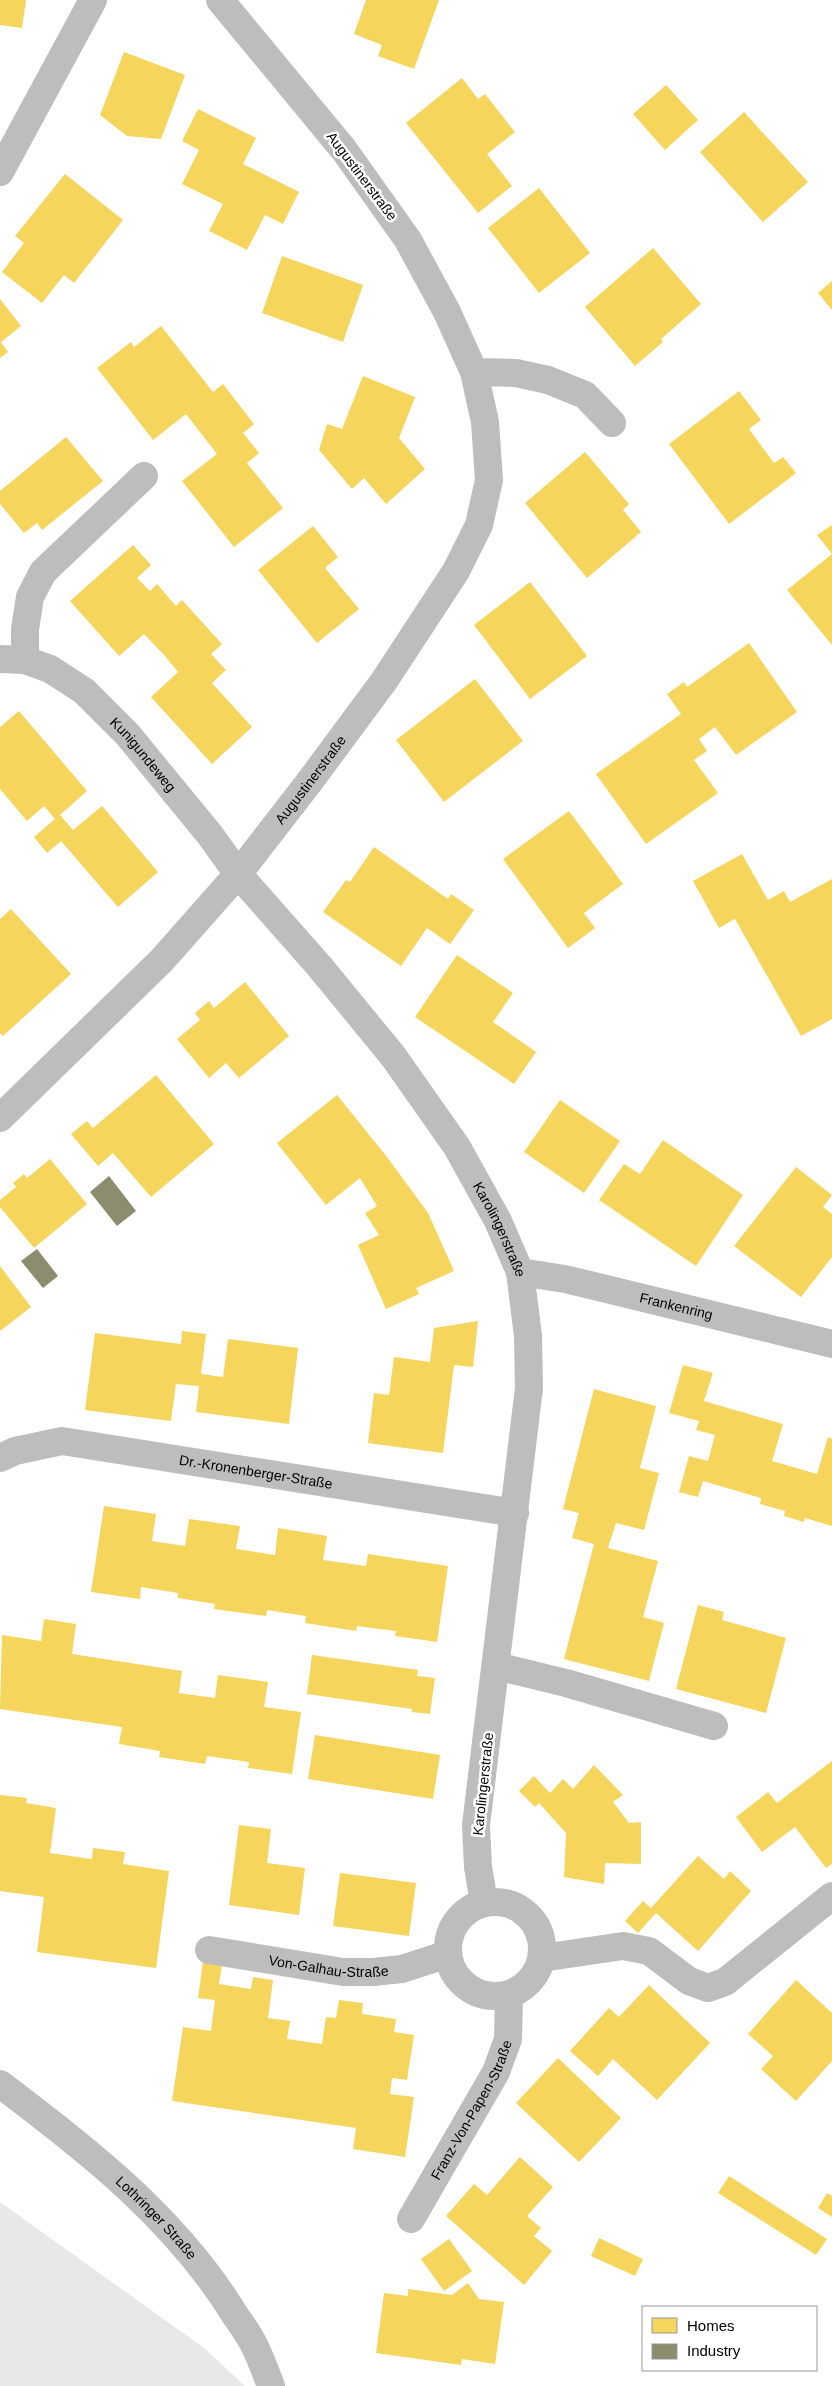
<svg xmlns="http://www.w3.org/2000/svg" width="832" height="2386" viewBox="0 0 832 2386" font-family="Arial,sans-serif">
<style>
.green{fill:#e8e8e8}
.homes{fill:#f6d55c}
.industry{fill:#8c8c6e}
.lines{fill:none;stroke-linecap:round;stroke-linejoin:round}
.minor{stroke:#bdbdbd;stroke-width:28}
.labels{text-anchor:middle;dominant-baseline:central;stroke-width:5;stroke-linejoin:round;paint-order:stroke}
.street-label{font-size:14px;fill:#000;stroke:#fff}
</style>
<rect width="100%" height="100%" fill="#fff"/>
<polygon class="green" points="0,2202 204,2348 245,2386 0,2386"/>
<g class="homes">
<polygon points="0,0 26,0 22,28 0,25"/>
<polygon points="366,0 439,0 414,69 378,56 382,45 354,34"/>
<polygon points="124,52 185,75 161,139 127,136 100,115"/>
<polygon points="462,78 478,99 485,94 515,132 487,154 512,186 478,213 406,123"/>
<polygon points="666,85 698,120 665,150 633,114"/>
<polygon points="198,109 256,138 243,164 299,192 283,224 265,215 247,250 209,231 223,204 182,184 199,150 182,141"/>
<polygon points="744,112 808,182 763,222 700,152"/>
<polygon points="65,174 123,220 74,283 64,275 42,303 2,272 24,243 15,236"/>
<polygon points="539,188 590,253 539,293 488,228"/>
<polygon points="653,248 701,304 661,339 663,342 635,366 585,307"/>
<polygon points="282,256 363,285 343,342 262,313"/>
<polygon points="832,281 832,310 818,293"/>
<polygon points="0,299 21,326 1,342 8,352 0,358"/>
<polygon points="161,326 213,392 223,384 254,424 243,433 259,453 247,463 283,508 234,547 182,481 217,454 186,414 153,440 97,368 131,342 134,347"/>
<polygon points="363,376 415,397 399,438 425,469 386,504 364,478 352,489 319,450 327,424 342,429"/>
<polygon points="739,391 761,420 749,429 774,463 783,457 796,473 729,524 669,444"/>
<polygon points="66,437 103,481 42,530 37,523 24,533 0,504 0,491"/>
<polygon points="585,452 629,504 623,510 641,532 587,578 525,503"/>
<polygon points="832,525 832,645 787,590 832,554 817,535"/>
<polygon points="313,526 338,557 325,568 359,609 317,643 258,570"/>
<polygon points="133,545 151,565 137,578 150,591 157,584 176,606 182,600 222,644 211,654 226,670 212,683 252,727 212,764 151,697 178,672 165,656 144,634 119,656 70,601"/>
<polygon points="530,582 587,656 530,699 474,625"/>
<polygon points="749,643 797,712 736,755 715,727 699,739 707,751 694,760 718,793 646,844 596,774 681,714 667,694 684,682 687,687"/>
<polygon points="475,679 523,741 444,802 396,740"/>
<polygon points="19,711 87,791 60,815 73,830 102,806 158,872 118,907 61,841 47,853 34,837 55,819 44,806 27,821 0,789 0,727"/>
<polygon points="569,811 623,884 584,913 595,928 568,948 503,859"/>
<polygon points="374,847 448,899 451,894 474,910 450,944 427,928 401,966 323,912 346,880 350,882"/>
<polygon points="742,854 768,900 784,891 790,902 832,879 832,1019 801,1036 735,919 719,928 693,881"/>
<polygon points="11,909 71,974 3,1036 0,1033 0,919"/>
<polygon points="457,955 513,993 493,1022 536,1052 514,1084 415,1017"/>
<polygon points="245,982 289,1036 239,1078 226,1063 209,1078 177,1039 200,1020 195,1013 209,1001 214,1008"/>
<polygon points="156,1075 214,1144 151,1197 113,1153 98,1166 71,1134 87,1121 93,1128"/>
<polygon points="337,1095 387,1157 428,1213 454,1271 416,1288 419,1294 386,1309 358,1245 379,1235 365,1213 377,1206 360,1178 326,1205 277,1143"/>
<polygon points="560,1100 620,1141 584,1193 524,1152"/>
<polygon points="663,1140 743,1195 696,1266 599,1200 624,1164 640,1174"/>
<polygon points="50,1159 87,1204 34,1248 0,1207 0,1200 16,1187 13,1183 24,1174 27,1178"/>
<polygon points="796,1167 832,1195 823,1207 832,1214 832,1257 801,1297 734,1246"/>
<polygon points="0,1266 31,1307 0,1331"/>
<polygon points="478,1321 473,1367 454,1365 443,1453 368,1443 374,1393 389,1395 394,1357 430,1362 434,1328"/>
<polygon points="182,1331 206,1334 201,1374 223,1377 228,1339 298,1348 289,1424 196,1412 199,1386 176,1384 171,1421 85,1410 95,1333 181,1344"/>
<polygon points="683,1365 713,1373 704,1401 783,1424 772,1461 817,1474 828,1437 832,1439 832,1526 805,1518 804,1522 784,1516 785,1511 760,1504 761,1498 703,1481 698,1497 679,1492 689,1456 708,1461 715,1435 696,1430 699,1421 669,1413"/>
<polygon points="594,1389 656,1406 640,1468 659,1473 644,1530 616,1523 608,1548 658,1561 643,1617 664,1623 649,1681 564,1659 594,1544 572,1538 579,1513 563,1509"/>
<polygon points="104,1506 156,1514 152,1541 185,1546 189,1519 240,1526 236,1549 275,1555 278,1528 327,1536 323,1560 366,1566 368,1554 448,1566 437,1642 395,1636 396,1631 357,1626 356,1631 305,1623 306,1616 267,1610 266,1616 214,1609 215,1604 178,1598 178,1593 141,1587 140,1599 91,1592"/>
<polygon points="698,1605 724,1612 722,1620 786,1638 766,1713 676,1689"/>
<polygon points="44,1619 76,1624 72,1654 182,1671 179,1693 215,1698 218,1675 268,1682 264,1707 301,1712 292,1774 248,1768 249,1762 207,1756 205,1764 159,1757 160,1751 119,1744 122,1727 0,1709 2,1635 41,1641"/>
<polygon points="312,1655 418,1670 417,1676 435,1678 430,1714 412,1712 412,1709 307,1694"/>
<polygon points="315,1735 440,1755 433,1799 308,1779"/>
<polygon points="832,1761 832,1864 826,1868 795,1827 762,1852 736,1817 768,1792 777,1803"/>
<polygon points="594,1765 623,1795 613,1802 629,1823 641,1822 641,1864 605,1863 604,1884 564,1877 566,1833 539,1803 535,1807 519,1791 534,1776 550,1793 563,1779 573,1789"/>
<polygon points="0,1795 27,1798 26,1803 56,1808 50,1853 92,1859 93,1848 125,1852 123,1864 169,1871 156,1968 37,1952 44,1897 0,1891"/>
<polygon points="239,1825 271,1829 267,1863 305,1868 299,1915 229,1905"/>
<polygon points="698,1856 724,1879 730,1871 751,1891 698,1951 656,1913 638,1933 625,1921 643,1901 651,1908"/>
<polygon points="340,1873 416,1883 409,1936 333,1926"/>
<polygon points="203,1962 222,1965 219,1984 251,1989 253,1977 273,1980 268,2018 290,2021 287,2039 322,2044 326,2017 336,2018 339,2000 363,2003 362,2014 396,2019 394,2032 414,2035 407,2080 392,2078 390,2094 414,2097 405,2157 353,2149 356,2128 172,2101 183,2027 211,2031 215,2000 198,1998"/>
<polygon points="796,1980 832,2013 832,2061 796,2101 761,2069 773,2056 748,2034"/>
<polygon points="649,1985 710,2043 657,2100 613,2059 598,2076 570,2051 609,2008 619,2017"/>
<polygon points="558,2058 621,2118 579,2162 516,2103"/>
<polygon points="520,2157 553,2187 527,2216 541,2228 534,2236 552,2251 524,2285 446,2216 474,2184 487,2195"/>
<polygon points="729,2176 827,2239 816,2255 718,2193"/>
<polygon points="827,2193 832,2196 832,2217 818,2208"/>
<polygon points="599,2238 643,2259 635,2276 591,2256"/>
<polygon points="449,2239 472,2271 444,2291 421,2259"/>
<polygon points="468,2283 479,2299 504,2302 495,2364 462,2359 461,2365 376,2353 384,2293 408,2296 408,2289 452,2295"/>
</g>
<g class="industry">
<polygon points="109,1176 136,1211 117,1226 90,1192"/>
<polygon points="37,1249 58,1276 43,1288 21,1261"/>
</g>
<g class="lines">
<g class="minor">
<polyline points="0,172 93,0"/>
<polyline points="474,372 516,373 548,380 585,395 612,423"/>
<path id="s1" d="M0,659l25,1 25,9 34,22 44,44 82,100 28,39 82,93 73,89 64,91 41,74 22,51 8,64 1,52 -53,437 2,42 6,36"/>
<polyline points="25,660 25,629 30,597 43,572 144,476"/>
<path id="s2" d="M0,1118l162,-158 76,-86 72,-93 74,-100 72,-110 23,-46 10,-45 -4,-58 -11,-50 -27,-60 -39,-72 -64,-90 -124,-150"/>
<path id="s3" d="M520,1272l45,7 267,65"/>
<path id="s4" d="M0,1458l15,-7 47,-10 453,72"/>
<polyline points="496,1666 566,1683 714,1726"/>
<circle cx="495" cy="1949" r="47"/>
<path id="s5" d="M209,1950l134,22h30l29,-3 46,-15"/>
<polyline points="542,1958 623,1946 649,1951 689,1981 708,1988 725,1982 832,1896"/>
<path id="s6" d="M0,2084c89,67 176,135 235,231 7,10 15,21 20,32 6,12 11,26 16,39"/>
<path id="s7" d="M411,2219l85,-147 12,-33 1,-44"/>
</g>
</g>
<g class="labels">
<g class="street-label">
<text transform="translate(362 176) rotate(53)">Augustinerstraße</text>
<text stroke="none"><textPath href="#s1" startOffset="179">Kunigundeweg</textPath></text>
<text stroke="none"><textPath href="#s2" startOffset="460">Augustinerstraße</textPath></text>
<text stroke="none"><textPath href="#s1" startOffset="775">Karolingerstraße</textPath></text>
<text stroke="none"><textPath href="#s3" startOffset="160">Frankenring</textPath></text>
<text stroke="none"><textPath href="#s4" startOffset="261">Dr.-Kronenberger-Straße</textPath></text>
<text transform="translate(483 1784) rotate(-84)">Karolingerstraße</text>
<text stroke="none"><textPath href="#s5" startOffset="121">Von-Galhau-Straße</textPath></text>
<text stroke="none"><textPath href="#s7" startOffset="125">Franz-Von-Papen-Straße</textPath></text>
<text stroke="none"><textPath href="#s6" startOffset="206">Lothringer Straße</textPath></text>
</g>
</g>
<rect x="642" y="2306" width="175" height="65" fill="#ffffff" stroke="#999999"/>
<rect x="652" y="2318" width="25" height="15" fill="#f6d55c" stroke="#999999"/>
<text x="687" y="2331" font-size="15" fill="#000000">Homes</text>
<rect x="652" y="2344" width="25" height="15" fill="#8c8c6e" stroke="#999999"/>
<text x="687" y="2356" font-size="15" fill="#000000">Industry</text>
</svg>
